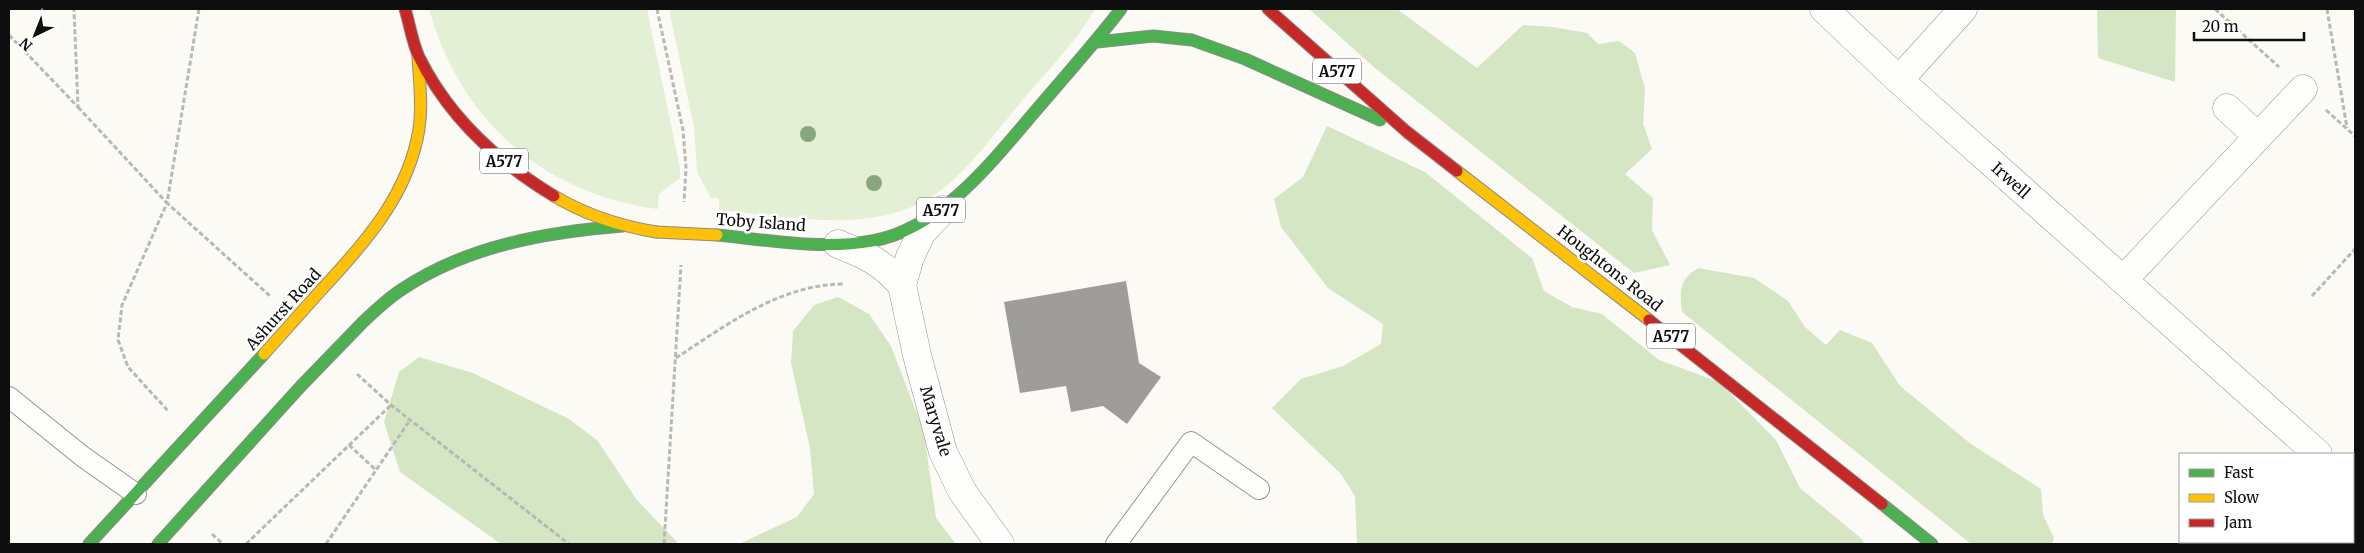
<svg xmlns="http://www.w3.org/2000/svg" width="2364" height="553" viewBox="0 0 2364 553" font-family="Merriweather,serif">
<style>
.green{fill:#e4f0d5}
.forest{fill:#d4e6c4}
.building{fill:#9f9d99}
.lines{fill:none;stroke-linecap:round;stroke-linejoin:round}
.lane-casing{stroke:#959492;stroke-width:22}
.street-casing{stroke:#959492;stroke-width:29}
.fast-casing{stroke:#8b8b88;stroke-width:13}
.slow-casing{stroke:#8b8b88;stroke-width:13}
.jam-casing{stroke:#8b8b88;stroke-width:13}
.path{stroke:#b8b8b7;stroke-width:3;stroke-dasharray:5 2.5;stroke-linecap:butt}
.lane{stroke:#fefefd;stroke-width:20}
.street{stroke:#fefefd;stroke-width:28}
.fast{stroke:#4caf50;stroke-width:11}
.slow{stroke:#ffc107;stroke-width:11}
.jam{stroke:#c62828;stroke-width:11}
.fast-bridge-casing{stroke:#8b8b88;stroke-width:13;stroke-linecap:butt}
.slow-bridge-casing{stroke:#8b8b88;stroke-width:13;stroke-linecap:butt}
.fast-bridge{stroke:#4caf50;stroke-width:11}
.slow-bridge{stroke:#ffc107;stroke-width:11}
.tree{fill:#8aa681}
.labels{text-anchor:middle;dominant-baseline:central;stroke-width:5;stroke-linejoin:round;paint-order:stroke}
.shield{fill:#fff;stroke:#565656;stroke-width:1}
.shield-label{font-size:15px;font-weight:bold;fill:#0e0e0e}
.street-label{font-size:16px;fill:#0e0e0e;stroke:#fff}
</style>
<rect width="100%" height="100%" fill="#fbfaf4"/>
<g class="green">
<path d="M429,9h218l33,159v10l-21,16 -1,15c-115,-15 -198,-89 -229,-200z"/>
<path d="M669,9h426c-19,34 -53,67 -78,98 -21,25 -41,52 -65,74 -64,59 -155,36 -233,29v-12h-8l-14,-26 -3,-45z"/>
</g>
<g class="forest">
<polygon points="1309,9 1397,9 1477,68 1523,25 1552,27 1587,33 1598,44 1619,41 1635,53 1645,89 1643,124 1652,149 1625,174 1653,198 1652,230 1670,265 1634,273 1375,68"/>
<polygon points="2097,9 2176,9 2175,82 2098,58"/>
<polygon points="1327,126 1425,172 1532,258 1544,291 1572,307 1602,314 1659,360 1719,382 1776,440 1800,488 1863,540 1864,544 1357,544 1355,496 1341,474 1272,408 1301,379 1343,366 1381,344 1383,324 1328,288 1281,227 1274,199 1303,177"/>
<path d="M1698,268l56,10 34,23 17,26 21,18 14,-15 32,13 28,43 71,58 70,45 2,26 11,23 -2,6h-81l-289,-232c-2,-20 -4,-32 16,-44z"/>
<polygon points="838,297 869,314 891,346 924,432 936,518 956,544 704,544 739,544 797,517 814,494 810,448 791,363 793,331 814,305"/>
<polygon points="419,357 473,373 569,419 598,441 636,499 679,544 501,544 400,472 384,422 399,372"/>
</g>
<polygon class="building" points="1126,281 1139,363 1161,377 1127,424 1103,406 1071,412 1066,386 1020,393 1004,302"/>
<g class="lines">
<g class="lane-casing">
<g id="lane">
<polyline points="9,397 82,456 136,494"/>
<polyline points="1116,544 1191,442 1259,489"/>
</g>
</g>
<g class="street-casing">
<g id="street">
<polyline points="1824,9 1899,80 2318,454"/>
<polyline points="1899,80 1963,9"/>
<polyline points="2227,108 2257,136"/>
<polyline points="943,210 922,232 910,257 902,285 917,355 943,452 962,491 1000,544"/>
<path d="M838,244c28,11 44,18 64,41"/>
<polyline points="2123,280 2303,89"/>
<polyline points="2353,486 2355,488"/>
</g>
</g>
<g class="fast-casing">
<g id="fast">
<polyline points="1097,42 1153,36 1192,40 1245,59 1380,120"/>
<path d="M717,235c51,5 105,15 155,6 70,-12 123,-83 166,-133 28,-33 57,-65 83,-99"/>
<path d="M363,322c12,-11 24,-23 38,-32 65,-44 145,-58 222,-64"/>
<polyline points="1882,504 1932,544"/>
<polyline points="89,544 264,354"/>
<polyline points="158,544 301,386"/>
</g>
</g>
<g class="slow-casing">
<g id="slow">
<polyline points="1457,171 1649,320"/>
<path d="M554,196c32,19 66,30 102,36"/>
<path d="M323,288c43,-46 86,-95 96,-159 4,-24 0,-49 -1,-73"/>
</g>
</g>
<g class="jam-casing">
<g id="jam">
<path d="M405,9c5,16 7,33 14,48 29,59 79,105 135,139"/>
<polyline points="1268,9 1407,132 1457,171"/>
<polyline points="1649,320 1882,504"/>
</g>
</g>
<g class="path">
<polyline points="199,9 167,203 270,296"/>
<polyline points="657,9 683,130 686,168 684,202"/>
<polyline points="2215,9 2279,67"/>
<polyline points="2327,9 2347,128"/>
<polyline points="9,35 78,107 74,9"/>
<polyline points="78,107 167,203 122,305 118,340 128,367 168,411"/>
<polyline points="2326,110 2355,136"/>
<polyline points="2312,296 2355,249"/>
<path d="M676,358c50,-33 105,-74 168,-74"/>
<polyline points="357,374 391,405 569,544"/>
<polyline points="349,445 376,470"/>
<polyline points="212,534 223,544"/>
<polyline points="246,544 391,405"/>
<polyline points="326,544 410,420"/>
<polyline points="664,544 681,265"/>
</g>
<use href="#lane" class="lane"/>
<use href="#street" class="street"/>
<use href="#fast" class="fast"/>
<use href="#slow" class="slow"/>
<use href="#jam" class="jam"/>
<g class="fast-bridge-casing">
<polyline id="fast-bridge" points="301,386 363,322"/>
</g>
<g class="slow-bridge-casing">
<g id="slow-bridge">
<polyline points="656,232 717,235"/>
<polyline points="264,354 323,288"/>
</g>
</g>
<use href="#fast-bridge" class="fast-bridge"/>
<use href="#slow-bridge" class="slow-bridge"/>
</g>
<g class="tree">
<circle cx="808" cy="134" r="8"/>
<circle cx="874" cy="183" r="8"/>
</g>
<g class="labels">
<g class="shield">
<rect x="1313" y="58.5" width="48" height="25" rx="4"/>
<rect x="480" y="148.5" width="48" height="25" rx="4"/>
<rect x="917" y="197.5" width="48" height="25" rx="4"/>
<rect x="1647" y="323.5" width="48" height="25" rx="4"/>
</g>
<g class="shield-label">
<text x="1337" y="71">A577</text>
<text x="504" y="161">A577</text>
<text x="941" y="210">A577</text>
<text x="1671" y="336">A577</text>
</g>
<g class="street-label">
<text transform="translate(2011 180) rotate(42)">Irwell</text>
<text transform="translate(761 222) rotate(4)">Toby Island</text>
<text transform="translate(1610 268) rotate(38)">Houghtons Road</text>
<text transform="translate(283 309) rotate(-48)">Ashurst Road</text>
<text transform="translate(936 421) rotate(73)">Maryvale</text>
</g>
</g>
<rect width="2364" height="553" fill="none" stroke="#0e0e0e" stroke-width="20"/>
<rect x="2179" y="453" width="175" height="90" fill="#ffffff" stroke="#9f9f9f"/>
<rect x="2189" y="469" width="25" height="8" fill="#4caf50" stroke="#9f9f9f"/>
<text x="2224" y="478" font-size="15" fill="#0e0e0e">Fast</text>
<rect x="2189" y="494" width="25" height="8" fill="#ffc107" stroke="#9f9f9f"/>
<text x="2224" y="503" font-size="15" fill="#0e0e0e">Slow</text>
<rect x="2189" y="519" width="25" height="8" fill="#c62828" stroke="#9f9f9f"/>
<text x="2224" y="528" font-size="15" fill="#0e0e0e">Jam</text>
<g transform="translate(35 35) rotate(223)" stroke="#ffffff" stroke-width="4" paint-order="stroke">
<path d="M0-4L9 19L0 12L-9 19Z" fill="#0e0e0e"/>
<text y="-8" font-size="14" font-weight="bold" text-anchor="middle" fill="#0e0e0e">N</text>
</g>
<path d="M2194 32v8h110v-8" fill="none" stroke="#0e0e0e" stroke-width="2.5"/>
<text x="2202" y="32" font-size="15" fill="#0e0e0e" stroke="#ffffff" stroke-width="4" paint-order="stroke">20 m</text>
</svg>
